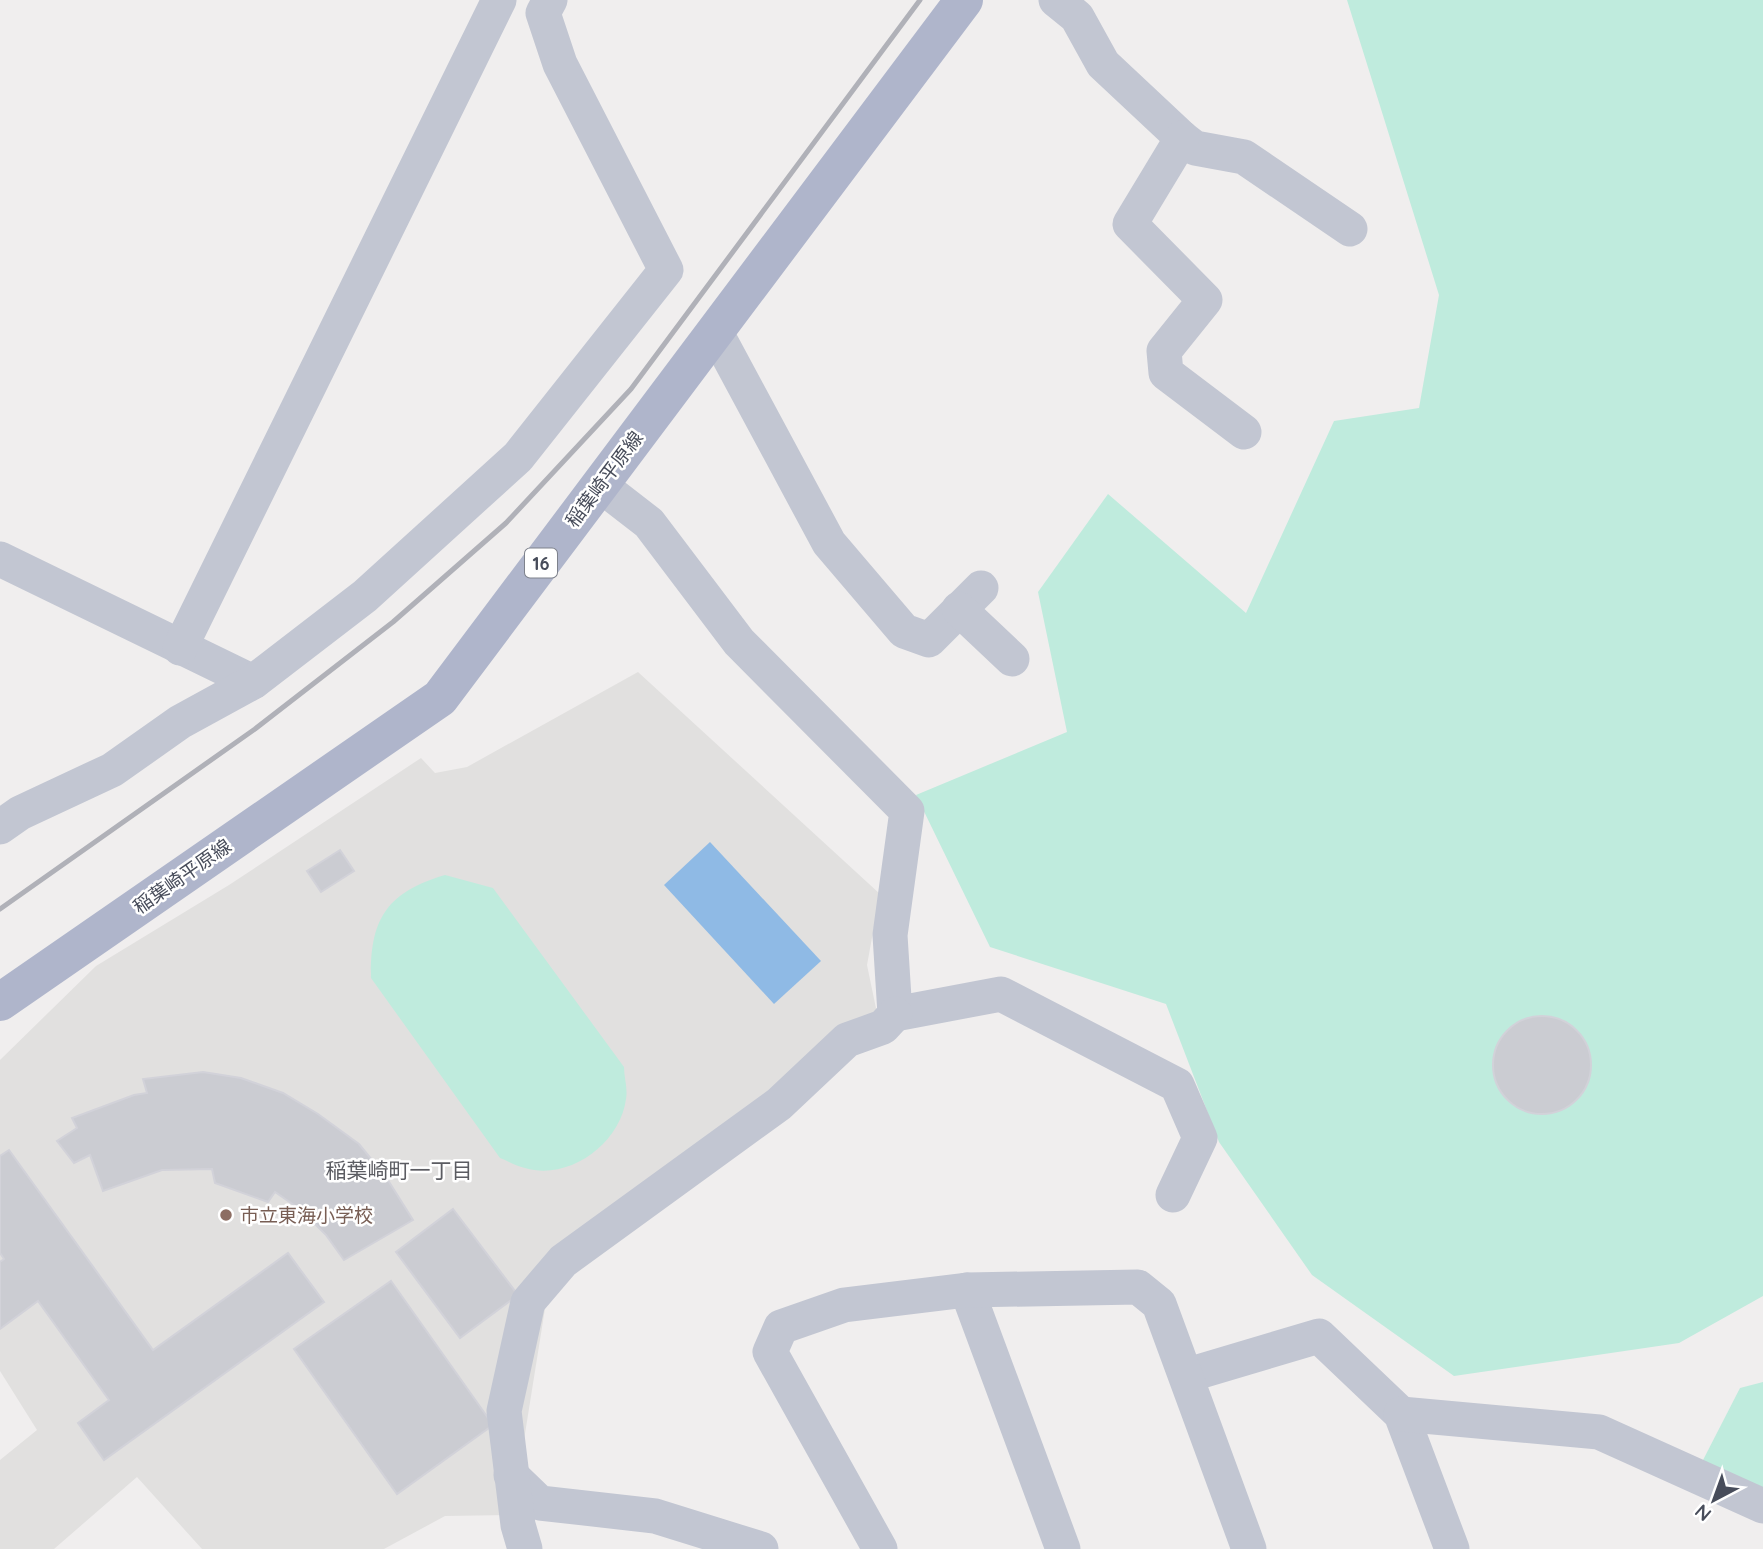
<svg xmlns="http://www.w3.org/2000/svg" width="1763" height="1549" viewBox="0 0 1763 1549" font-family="Quicksand,'Noto Sans JP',sans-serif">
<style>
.education{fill:#e1e0df}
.green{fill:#bfebdd}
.water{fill:#8fbae5}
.building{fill:#cbccd2;stroke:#d2d2d9;stroke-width:2}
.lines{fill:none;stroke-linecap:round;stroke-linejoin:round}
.minor{stroke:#c2c6d2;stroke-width:35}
.primary{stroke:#afb5cb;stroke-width:38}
.rail{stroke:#b0b1b8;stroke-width:5}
.education-dot{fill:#8d6e63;stroke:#fff;stroke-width:2.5}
.labels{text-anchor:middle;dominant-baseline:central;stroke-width:5;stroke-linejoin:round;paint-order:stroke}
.shield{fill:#fff;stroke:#7e828c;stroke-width:2}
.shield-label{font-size:18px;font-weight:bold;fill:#474c5a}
.street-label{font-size:19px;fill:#474c5a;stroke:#fff}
.education-label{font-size:19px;fill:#785e54;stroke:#fff;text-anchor:start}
.neighbourhood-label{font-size:21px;fill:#5b5c62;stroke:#fff}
</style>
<rect width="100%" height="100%" fill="#f0eeee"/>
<polygon class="education" points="638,672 880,894 867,965 878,1018 547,1296 512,1515 445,1516 384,1549 202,1549 137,1477 54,1549 0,1549 0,1460 37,1430 0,1371 0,1060 96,966 229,885 421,758 435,773 467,767"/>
<g class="green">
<polygon points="1347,0 1763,0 1763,1296 1679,1343 1454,1376 1312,1275 1219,1142 1166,1004 990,947 916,795 1067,732 1038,592 1108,494 1246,613 1334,421 1419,408 1439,295"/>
<path d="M445,875l48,13 131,179c0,10 4,22 2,32 -6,45 -57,82 -101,69 -9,-2 -17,-7 -25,-10l-129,-180c-1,-59 16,-86 74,-103z"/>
<polygon points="1763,1382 1763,1489 1702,1462 1740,1388"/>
</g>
<polygon class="water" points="710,842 821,961 774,1004 664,885"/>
<g class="building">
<polygon points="340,850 354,871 321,892 307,871"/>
<circle cx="1542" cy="1065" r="49"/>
<polygon points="203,1072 241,1078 283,1093 318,1114 359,1144 386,1177 413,1220 344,1260 326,1235 301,1210 275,1192 268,1202 215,1183 212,1169 162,1170 103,1191 90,1155 74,1163 57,1141 77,1128 72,1118 134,1095 147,1093 143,1079"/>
<polygon points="9,1150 153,1350 288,1253 324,1302 104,1460 78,1423 109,1400 38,1301 0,1329 0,1262 4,1259 0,1253 0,1156"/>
<polygon points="453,1209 518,1295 460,1338 396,1252"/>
<polygon points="391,1281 493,1425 397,1494 294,1349"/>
</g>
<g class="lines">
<g class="minor">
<polyline points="1056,0 1077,17 1103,64 1182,138 1195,148 1244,157 1350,229"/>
<polyline points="1182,138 1130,224 1205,300 1164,351 1166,373 1244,432"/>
<polyline points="715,331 829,543 904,631 929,640 981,588"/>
<polyline points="600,485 649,523 739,642 907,811 890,935 895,1014 1001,994 1177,1085 1200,1138 1173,1195"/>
<polyline points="0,559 253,682"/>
<polyline points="959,609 1012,659"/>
<polyline points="180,648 499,0"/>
<polyline points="0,827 20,813 112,770 180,722 253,682 365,596 518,457 666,270 560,64 543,13 550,0"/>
<polyline points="967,1290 1063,1549"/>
<polyline points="1188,1375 1319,1336 1401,1414 1452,1549"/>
<polyline points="1401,1414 1599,1432 1763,1506"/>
<polyline points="511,1475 540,1503 655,1516 761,1549"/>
<polyline points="525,1549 518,1525 504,1411 528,1302 563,1261 779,1104 847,1040 883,1027 895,1014"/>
<polyline points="880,1549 770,1352 781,1327 844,1305 967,1290 1138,1287 1159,1304 1249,1549"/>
</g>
<polyline class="primary" points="0,1002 440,698 964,0"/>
<polyline class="rail" points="0,909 255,729 393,622 506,523 631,389 920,0"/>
</g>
<circle class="education-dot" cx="226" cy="1215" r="7"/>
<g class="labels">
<rect class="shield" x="525" y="548.5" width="32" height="29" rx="5"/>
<g class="shield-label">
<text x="541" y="563">16</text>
</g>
<g class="street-label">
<text transform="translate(604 479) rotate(-53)">稲葉崎平原線</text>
<text transform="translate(182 876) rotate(-35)">稲葉崎平原線</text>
</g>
<g class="education-label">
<text x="240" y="1215">市立東海小学校</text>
</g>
<g class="neighbourhood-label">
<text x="399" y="1170">稲葉崎町一丁目</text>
</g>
</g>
<g transform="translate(1714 1500) rotate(221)" stroke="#ffffff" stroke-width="5" paint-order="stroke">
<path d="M0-5L12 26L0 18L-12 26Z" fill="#474c5a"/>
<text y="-10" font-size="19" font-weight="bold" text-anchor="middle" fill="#474c5a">N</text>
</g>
</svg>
